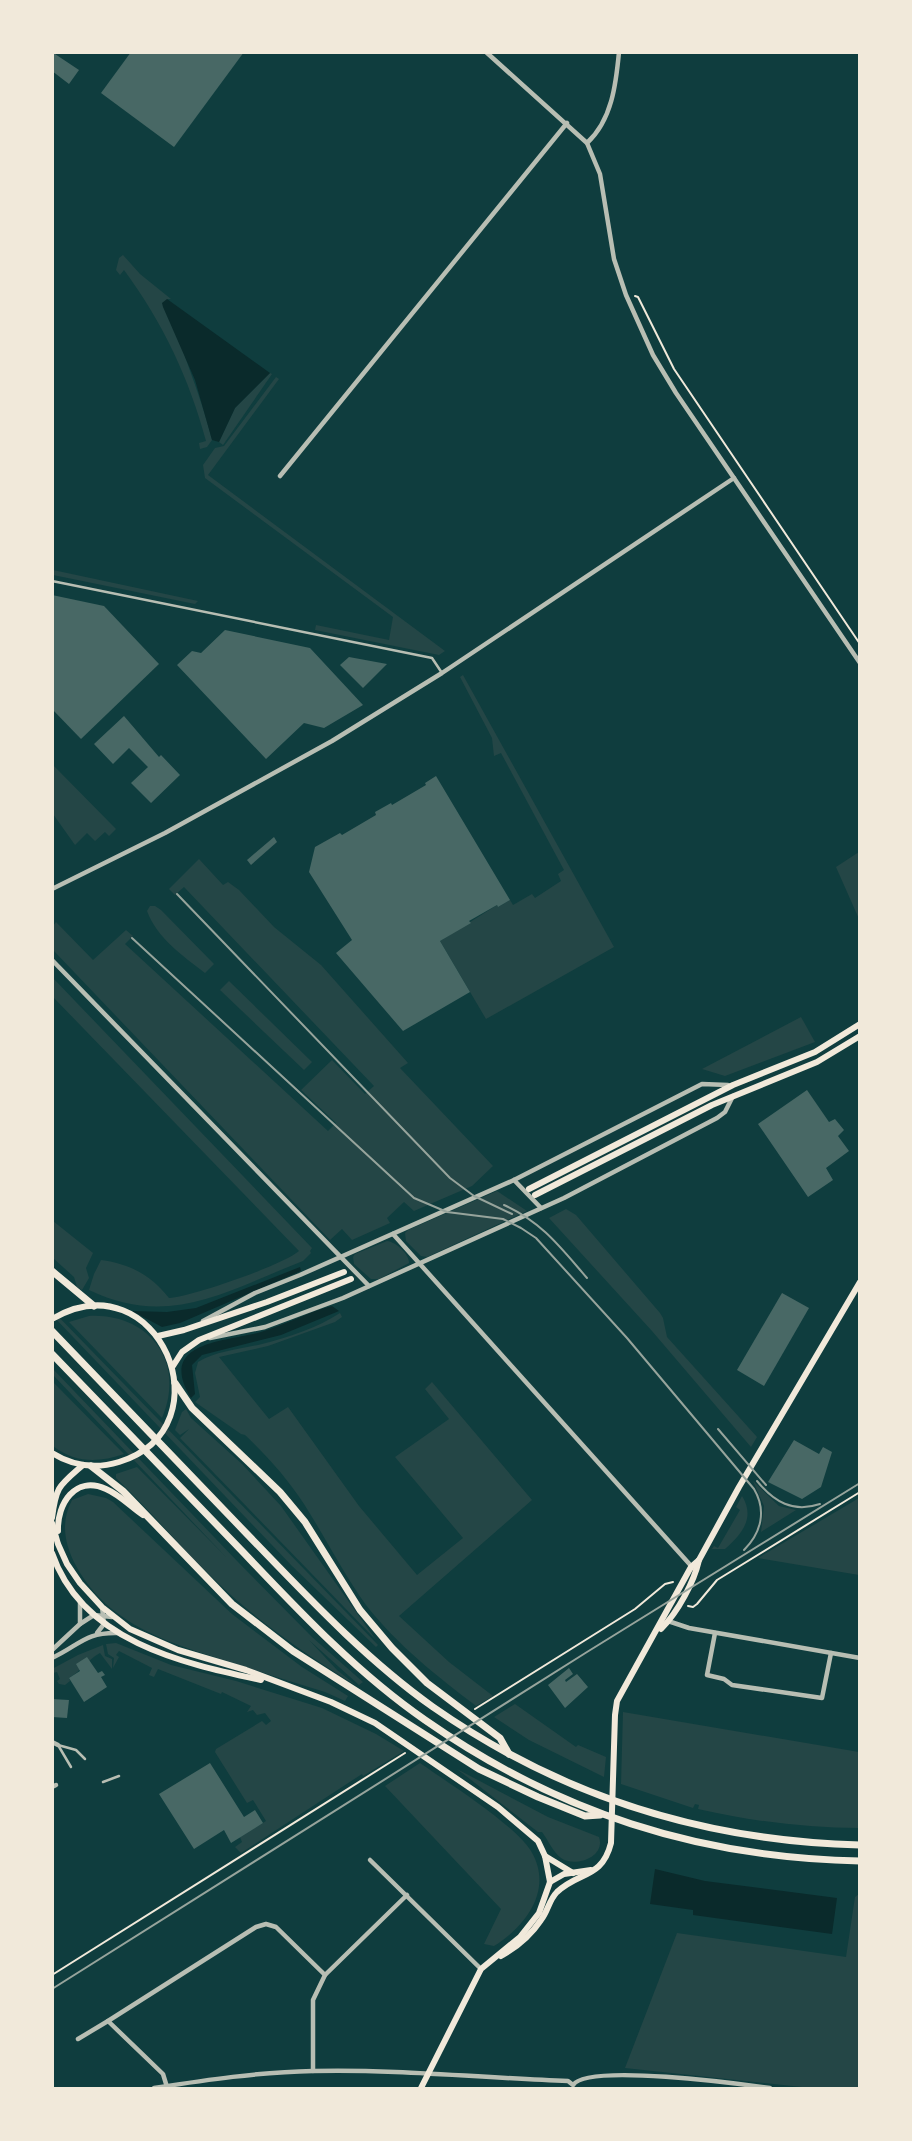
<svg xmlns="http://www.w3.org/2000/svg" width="912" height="2141" viewBox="0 0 912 2141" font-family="Montserrat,sans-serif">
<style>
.green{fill:#244646}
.water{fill:#0a2a2b}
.building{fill:#486865}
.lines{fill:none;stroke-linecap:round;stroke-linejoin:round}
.path{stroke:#f1e9da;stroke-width:2}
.service{stroke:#b8beb3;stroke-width:2.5}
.minor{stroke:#b8beb3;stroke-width:4.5}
.secondary{stroke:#f1e9da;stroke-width:6}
.trunk{stroke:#f1e9da;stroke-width:7}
.tram{stroke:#97a49c;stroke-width:2}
</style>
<rect width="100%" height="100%" fill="#0f3d3e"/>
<g class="green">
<path d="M123,255l17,19 31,25h-4c12,48 33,92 45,141l-5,7 -7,2 -1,-6 7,-2c-17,-63 -43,-118 -82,-171l-4,5 -4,-5 3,-12z"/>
<polygon points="270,373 272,374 223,445 219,442 235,408"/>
<polygon points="276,377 279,379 208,475 445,651 439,655 315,630 316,625 389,640 393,617 205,478 203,465 215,448 224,446"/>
<polygon points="53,570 198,601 195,604 53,575"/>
<polygon points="463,675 614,947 486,1019 440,941 497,905 498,907 510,900 513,905 532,894 535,898 561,881 558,874 564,870 501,753 494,756 492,738 460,677"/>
<polygon points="52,764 116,829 109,836 105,832 95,841 87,833 75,845 53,814"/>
<polygon points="859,852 859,919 836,867"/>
<polygon points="199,859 223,885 228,882 239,890 274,927 321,965 408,1063 400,1068 493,1166 472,1186 414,1211 404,1202 387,1218 390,1223 352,1240 342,1229 330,1240 53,950 53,926 56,922 93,960 126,930 133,936 125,944 328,1131 336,1123 301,1090 332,1060 365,1094 374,1086 184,887 175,895 169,889"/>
<path d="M150,906h5l6,4 53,54 -9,9c-22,-17 -48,-35 -58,-62z"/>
<path d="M53,978l259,270 -2,3 1,2 -8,8c-75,29 -134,68 -214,29l5,-16 7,-14c29,4 50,15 68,38 22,-1 114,-33 130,-47l-246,-254z"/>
<polygon points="229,981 312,1062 304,1070 220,990"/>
<polygon points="801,1017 815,1042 725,1076 702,1069"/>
<polygon points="497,1191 527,1211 427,1257 421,1256 406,1241 405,1233 408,1230"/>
<polygon points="566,1209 576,1215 660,1313 663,1318 667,1337 757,1437 751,1447 652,1331 549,1218"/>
<polygon points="53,1221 93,1253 86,1268 89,1278 82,1290 77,1287 74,1277 53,1258"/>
<path d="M387,1241c9,1 22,13 22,22l-30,16h-8l-17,-15 -1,-7 2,-3z"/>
<polygon points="52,1310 378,1645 376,1647 292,1566 53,1316"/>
<path d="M340,1313l2,4 -7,5 -67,24 -49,11 50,62 19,-12 71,99 58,69 46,-37 -68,-81 54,-38 -24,-30 7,-7 100,118 -133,116 50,46 44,34 -17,10c-39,-30 -79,-61 -110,-101 -23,-32 -41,-68 -62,-101 -17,-26 -37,-48 -59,-69l-4,-1 -46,-32 5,-5 -5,-24 3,-11c18,-11 43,-13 64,-18 25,-6 57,-17 78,-31z"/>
<path d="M89,1316c60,-3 97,46 73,102l-93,-96z"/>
<path d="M52,1368l187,195 73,74 51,45 -4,3 -50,-45 28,30 20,16c-50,-31 -99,-64 -141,-105 -35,-33 -65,-70 -100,-103v-4l21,-7 89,90 -173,-182z"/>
<path d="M52,1381l72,73c-26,9 -49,9 -71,-8z"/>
<polygon points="186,1409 191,1418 242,1464 281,1506 376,1640 180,1438 189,1429 180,1435 175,1430 182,1412"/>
<polygon points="753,1481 779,1506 796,1510 761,1532 764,1506"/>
<path d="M88,1494l18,4 7,4 119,112 70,53 46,29 -3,5 -20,-9c-33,-10 -65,-20 -98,-31 -61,-19 -122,-38 -153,-99 -10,-21 -13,-41 -2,-62z"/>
<path d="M742,1496c14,22 -1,39 -17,53h-13l2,-3 4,2 22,-38 -4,-3z"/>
<polygon points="859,1498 859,1575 758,1558"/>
<polygon points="116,1643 171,1665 236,1681 322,1708 376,1734 404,1751 363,1776 362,1774 241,1853 235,1847 242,1842 240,1837 266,1821 253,1800 247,1803 215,1752 216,1749 262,1721 266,1725 271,1721 265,1713 257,1715 253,1710 247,1712 251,1706 222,1692 221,1694 158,1669 154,1677 149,1675 152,1668 119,1651 116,1655 119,1657 113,1668 114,1658 108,1654 106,1644"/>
<path d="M103,1645l2,11 7,3v10l-12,-16c-13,7 -19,18 -31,25l1,3 -5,4 -6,-1 -2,-3 3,-2 -3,-7 -4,1 -1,-4 26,-14z"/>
<polygon points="515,1704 576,1747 578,1745 606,1757 604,1777 529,1740 494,1717"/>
<path d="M623,1712l236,40v76c-54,0 -108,-7 -161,-19l1,-4 -4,-1 -2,4 -72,-24z"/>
<path d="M420,1763c27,19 95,62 111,88 23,38 -5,75 -37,95l-10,-2 17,-35 -116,-123z"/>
<path d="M457,1769l91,48 51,20c7,20 -24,31 -38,21 -8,-6 -13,-18 -19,-26h-4z"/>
<polygon points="859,1894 859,2088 811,2088 625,2068 677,1933 846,1957 855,1897"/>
</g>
<g class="water">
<polygon points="167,299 270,373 235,408 219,442 212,440 195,380 163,307 162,303"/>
<polygon points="300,1267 301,1271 180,1323 162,1327 132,1311 167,1312 196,1308"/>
<path d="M332,1306l7,5 -58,24 -79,20 -10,10 3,29 -4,4c-35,-57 35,-56 70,-66 24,-7 47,-20 71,-26z"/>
<polygon points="655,1869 705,1881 837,1898 832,1934 693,1915 693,1910 650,1904"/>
</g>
<g class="building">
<polygon points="52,52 79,70 69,84 52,71"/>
<polygon points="131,52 244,52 174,147 101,93"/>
<polygon points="52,595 104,606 159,664 81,739 52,709"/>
<polygon points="225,630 310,648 363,705 324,728 304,723 266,759 177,665 192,651 201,653"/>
<polygon points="349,657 387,664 363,688 340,665"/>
<polygon points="124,716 159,757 161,755 180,775 151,803 131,783 148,767 129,748 113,764 94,744"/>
<polygon points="436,776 510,900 498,907 497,905 469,921 471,923 440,941 470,992 403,1031 336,953 352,940 309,872 315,847 340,833 342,835 376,815 375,812 391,803 392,805 426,785 425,783"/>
<polygon points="274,837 277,842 251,865 247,860"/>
<polygon points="807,1090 829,1122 835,1119 844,1130 838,1136 849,1151 826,1168 833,1180 808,1197 758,1124"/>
<polygon points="782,1293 809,1308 764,1386 737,1370"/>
<polygon points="794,1440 819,1454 823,1447 832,1452 821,1487 802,1499 768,1482"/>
<polygon points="87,1657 98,1673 102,1671 105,1675 101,1677 107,1687 84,1702 69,1678 80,1671 76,1664"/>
<polygon points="569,1668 573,1674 565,1680 566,1682 577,1674 588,1687 565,1708 548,1685"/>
<polygon points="52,1699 69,1700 67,1718 52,1717"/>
<polygon points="210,1763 244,1817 255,1810 263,1823 231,1843 224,1830 194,1849 159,1794"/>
</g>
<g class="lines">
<g class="path">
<polyline points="635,296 638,297 674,369 860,644"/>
<polyline points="688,1606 693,1607 697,1604 717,1580 860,1492"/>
<polyline points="475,1709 635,1609 665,1584 673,1582"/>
<polyline points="52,1975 405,1753"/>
</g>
<g class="service">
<polyline points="52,581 432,658 442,673"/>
<polyline points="58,1745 76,1750 85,1759"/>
<polyline points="58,1745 71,1767"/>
<polyline points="103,1782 119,1776"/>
</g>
<g class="minor">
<polyline points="486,52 587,143 600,174 614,259 626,295 653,355 676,393 860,663"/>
<path d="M587,143c25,-23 29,-59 32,-91"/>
<polyline points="280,476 567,123"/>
<polyline points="52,889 165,833 332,741 442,673 734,478"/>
<polyline points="52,960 369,1286"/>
<polyline points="514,1180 541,1208"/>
<polyline points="393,1234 693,1568"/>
<polyline points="203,1321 255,1293 300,1275 514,1180 702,1084 728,1085"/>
<polyline points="210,1338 265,1327 343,1298 564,1198 717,1118 725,1112 733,1096"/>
<polyline points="668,1621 689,1628 860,1658"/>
<polyline points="80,1624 94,1615 112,1617"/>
<polyline points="97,1633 104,1624 102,1607"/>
<polyline points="715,1633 707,1675 724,1679 732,1685 822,1698 831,1653"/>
<polyline points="52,1650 80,1624 80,1601"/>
<path d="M52,1658c28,-13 33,-26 66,-25"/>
<polyline points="52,1742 58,1745"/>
<polyline points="52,1787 56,1785"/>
<polyline points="370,1860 481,1969"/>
<polyline points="78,2039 108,2021"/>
<polyline points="313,2071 313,2000 325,1975 407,1895"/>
<polyline points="167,2087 163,2074 108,2021 256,1927 266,1924 276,1927 325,1975"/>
<path d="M154,2088c52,-8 105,-16 159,-17 85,-2 170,7 255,10l5,4c14,-22 168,-1 197,3"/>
</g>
<g class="secondary">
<polyline points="529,1189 733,1085 815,1052 860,1024"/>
<polyline points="535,1195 712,1105 817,1062 860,1036"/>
<path d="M52,1319c106,-62 178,108 67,143 -23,7 -46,4 -67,-9"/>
<polyline points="158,1336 184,1330 267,1302 344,1272"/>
<polyline points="173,1366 182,1352 199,1340 351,1279"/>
<path d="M52,1518c4,-32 7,-32 31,-53"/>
<polyline points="52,1523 58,1544 67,1564 80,1583 102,1607 130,1629 178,1650 246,1670 331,1702 375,1723 498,1807 538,1841 545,1856 550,1882 539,1913 520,1937 481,1969 421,2088"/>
<path d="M58,1531c-1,-27 17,-56 48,-42 14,6 25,18 37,26"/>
<path d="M52,1553c30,88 129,110 209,127"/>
<path d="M661,1629c17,-17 33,-47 38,-69l40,-73 121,-205"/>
<polyline points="545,1856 573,1873"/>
<polyline points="550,1882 564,1874 591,1870"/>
<path d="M501,1956c16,-9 30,-21 40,-36 7,-9 8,-20 16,-28 22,-21 45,-13 54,-49l4,-128 2,-14 74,-134 8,-7"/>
</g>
<g class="trunk">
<polyline points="52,1271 94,1306"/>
<path d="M52,1331c65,68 130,135 195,203 58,60 117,124 186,173 129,90 270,134 427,138"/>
<path d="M52,1354c64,66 127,132 191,198 56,59 114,121 182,168 132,92 273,138 435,141"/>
<polyline points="175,1383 192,1408 280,1492 305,1522 360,1610 392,1648 427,1683 500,1738 509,1754"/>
<polyline points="91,1466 123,1491 232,1604 293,1651 479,1769 538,1797 585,1816 600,1815"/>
</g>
<g class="tram">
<polyline points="177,894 450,1178 474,1196 512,1214"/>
<path d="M132,938l282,260 33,14 56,7 18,9 15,10 91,100 127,151c13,22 7,44 -10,61"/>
<path d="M504,1205c38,17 57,43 83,73"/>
<polyline points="718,1429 766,1485"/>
<path d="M757,1481c17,21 36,32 63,23"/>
<polyline points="52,1989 587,1652 860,1483"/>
</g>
</g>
<rect width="912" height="2141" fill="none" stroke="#f1e9da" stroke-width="108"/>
</svg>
